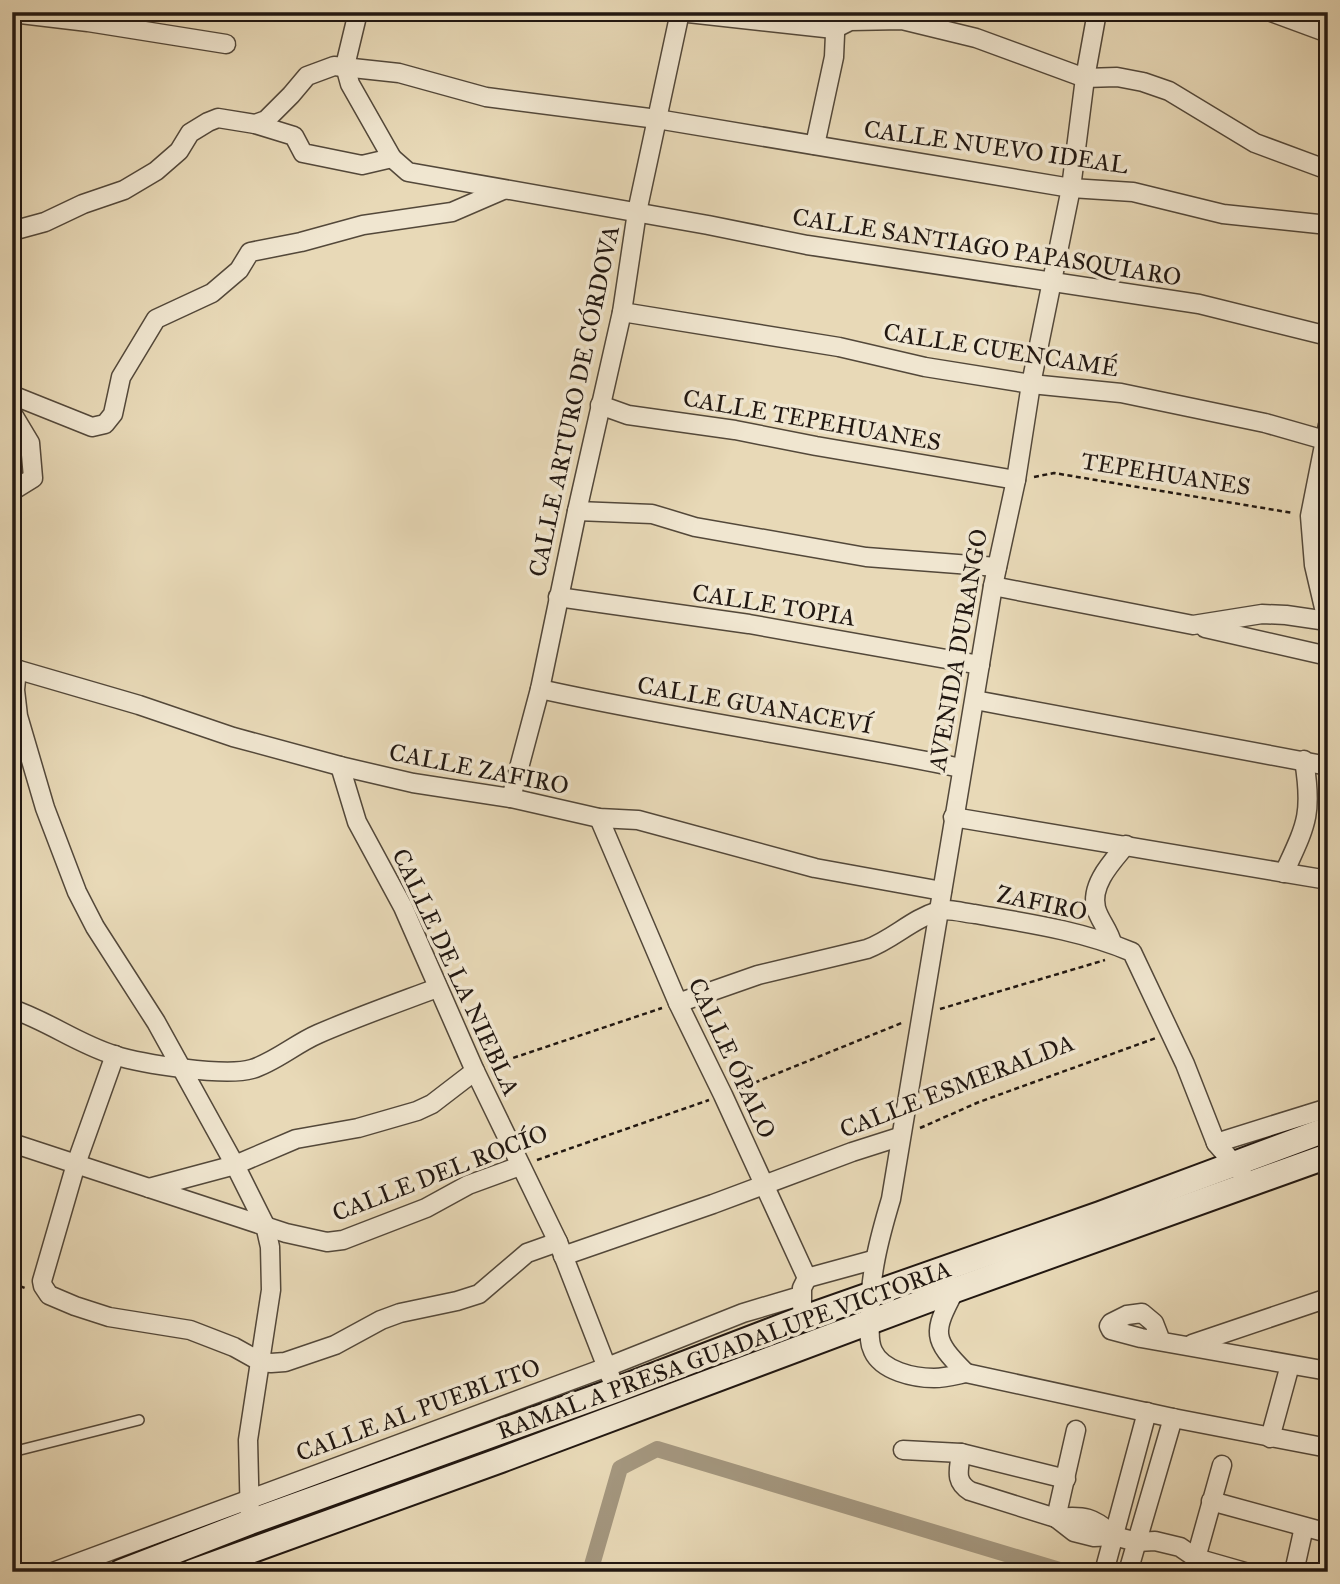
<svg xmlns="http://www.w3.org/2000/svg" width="1340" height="1584" viewBox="0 0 1340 1584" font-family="'IM FELL Great Primer',serif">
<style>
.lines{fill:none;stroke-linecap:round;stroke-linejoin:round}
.canal{stroke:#a4977f;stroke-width:16}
.service-casing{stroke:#53483a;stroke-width:12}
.minor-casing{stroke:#53483a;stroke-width:21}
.secondary-casing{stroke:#211711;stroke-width:28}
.path{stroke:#211711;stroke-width:2.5;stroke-dasharray:5 3.5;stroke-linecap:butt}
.service{stroke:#f0e6d0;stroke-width:9}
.minor{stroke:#f0e6d0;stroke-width:18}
.secondary{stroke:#f0e6d0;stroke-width:24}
.labels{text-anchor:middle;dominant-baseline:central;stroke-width:7;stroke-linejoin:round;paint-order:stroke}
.street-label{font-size:24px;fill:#211711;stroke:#f0e6d0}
</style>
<rect width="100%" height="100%" fill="#e8d9b7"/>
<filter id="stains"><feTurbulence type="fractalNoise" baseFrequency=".00286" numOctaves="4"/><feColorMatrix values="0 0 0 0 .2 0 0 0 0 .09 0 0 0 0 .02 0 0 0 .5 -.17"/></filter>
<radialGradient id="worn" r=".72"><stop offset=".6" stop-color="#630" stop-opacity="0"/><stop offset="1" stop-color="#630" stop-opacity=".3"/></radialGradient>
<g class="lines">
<polyline class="canal" points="590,1572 620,1468 657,1449 1066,1572"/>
<g class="service-casing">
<polyline id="service" points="12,1452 139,1420"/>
</g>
<g class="minor-casing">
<g id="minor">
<polyline points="358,12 345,66 350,84 392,158 408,172 708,225 807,245 1199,304 1328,336"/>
<polyline points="679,12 834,29 850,21 902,20 976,38 1085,78 1117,77 1143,82 1169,91 1255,143 1328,170"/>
<path d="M1097,12l-12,66 -14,110 -40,196 -15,96 -23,106 -102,613c-12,40 -22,78 -21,121 0,10 -2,21 3,31 9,20 41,27 61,27 11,0 22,-3 32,-5l207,45 155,30"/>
<polyline points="1271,12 1328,33"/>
<polyline points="12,13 88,22 226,44"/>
<polyline points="255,124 294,136 303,153 362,165 392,158"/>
<polyline points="815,145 834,57 836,12"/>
<polyline points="12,231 45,222 83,204 124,190 156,171 179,151 190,133 208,122 218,118 255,124 266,120 291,95 307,76 334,66 399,73 486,97 657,119 1071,188 1133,192 1223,214 1328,225"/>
<polyline points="622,312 839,347 925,367 1031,384 1121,393 1265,423 1328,441"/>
<polyline points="12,395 92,427 105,424 113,414 121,377 156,319 212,293 239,270 250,252 301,242 363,225 452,212 503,190"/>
<polyline points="600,405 628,415 735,430 816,446 1016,480"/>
<polyline points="12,413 30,443 33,478 12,491"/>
<polyline points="1328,425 1310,516 1314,565 1328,625"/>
<polyline points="577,511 652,514 695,527 866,557 997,567"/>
<polyline points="993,586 1193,625 1262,614 1286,615 1327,621"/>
<polyline points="558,597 749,624 980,665"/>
<polyline points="1205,628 1328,656"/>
<polyline points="12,668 139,705 233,737 340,766 413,783 511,798 599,818 638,820 815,868 942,891"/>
<polyline points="17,669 15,690 18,716 45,808 77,892 95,927 156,1022 235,1165 265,1225 270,1247 271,1290 248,1440 250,1522"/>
<path d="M540,689c140,31 281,50 421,79"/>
<polyline points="975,700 1328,766"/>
<polyline points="340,766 357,822 403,907 475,1071 558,1242 611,1378"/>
<polyline points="511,798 540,689 577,511 622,312 637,212 680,12"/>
<polyline points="953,817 1328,880"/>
<polyline points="599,818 678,1003 723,1095 807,1278 802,1288 802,1307"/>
<path d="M1284,873c22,-48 29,-58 20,-113"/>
<path d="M1112,943c-3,-13 -13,-23 -16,-35 -6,-24 17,-47 30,-63"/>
<path d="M678,1003l80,-28 109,-26c25,-9 45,-30 71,-38 10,-3 26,2 37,3 52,9 108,17 157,38l53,112 31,79 26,30"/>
<path d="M12,1009c36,12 66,35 102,46 28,9 111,22 138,14 23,-7 43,-25 66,-35 39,-17 79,-31 119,-46"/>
<polyline points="115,1055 76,1164 42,1281 43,1286 49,1295 75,1306 109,1317 190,1330 234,1347 261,1362 271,1363 285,1362 335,1345 381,1320 400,1313 457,1301 479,1294 527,1253 558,1242"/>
<polyline points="12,1143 286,1233 327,1242 343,1240 426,1208 468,1185 520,1166"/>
<polyline points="1216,1143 1328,1108"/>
<polyline points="149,1188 235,1165 296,1139 358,1128 417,1111 432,1104 475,1071"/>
<polyline points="563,1256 713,1204 852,1152 899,1137"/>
<polyline points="807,1278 873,1260"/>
<path d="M955,1290c-23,43 -23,49 11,83"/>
<polyline points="1161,1341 1154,1323 1142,1313 1127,1315 1111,1323 1109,1326 1111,1330 1141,1338 1328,1371"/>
<polyline points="1192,1344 1328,1298"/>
<polyline points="1270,1438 1290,1365"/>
<polyline points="903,1450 961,1453 1066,1479"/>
<path d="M961,1453c-2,17 -7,28 9,38l86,27 18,14 20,5 20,-1 23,6 18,-1 25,6 16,11 49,14"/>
<polyline points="1211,1501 1328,1533"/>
<polyline points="1056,1518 1076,1430"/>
<path d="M1056,1518c28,-3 38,-1 58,18"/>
<polyline points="1196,1558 1222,1465"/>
<polyline points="53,1572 607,1367 743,1313 800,1296"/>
<polyline points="1104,1572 1147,1412"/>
<polyline points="1128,1572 1173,1418"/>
<polyline points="1294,1572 1304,1527"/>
</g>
</g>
<g class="secondary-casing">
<g id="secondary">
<polyline points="121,1572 250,1522 616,1390 804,1318 1100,1214 1328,1129"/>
<polyline points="192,1572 501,1460 955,1290 1328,1156"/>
</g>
</g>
<g class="path">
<polyline points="1034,477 1054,473 1293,513"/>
<polyline points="940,1009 1105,960"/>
<polyline points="489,1066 662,1008"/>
<polyline points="739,1089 904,1022"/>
<polyline points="920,1128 979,1102 1156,1038"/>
<polyline points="537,1160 709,1100"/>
<polyline points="12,1283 25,1288"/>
</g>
<use href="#service" class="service"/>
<use href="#minor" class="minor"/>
<use href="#secondary" class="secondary"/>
</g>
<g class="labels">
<g class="street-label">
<text transform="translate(996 147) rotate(8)">CALLE NUEVO IDEAL</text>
<text transform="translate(987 247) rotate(9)">CALLE SANTIAGO PAPASQUIARO</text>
<text transform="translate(1001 350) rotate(9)">CALLE CUENCAMÉ</text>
<text transform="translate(574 401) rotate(-78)">CALLE ARTURO DE CÓRDOVA</text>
<text transform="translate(812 420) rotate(10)">CALLE TEPEHUANES</text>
<text transform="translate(1166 474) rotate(9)">TEPEHUANES</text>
<text transform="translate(774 605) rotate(9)">CALLE TOPIA</text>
<text transform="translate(958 650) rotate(-80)">AVENIDA DURANGO</text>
<text transform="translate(755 705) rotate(10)">CALLE GUANACEVÍ</text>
<text transform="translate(479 769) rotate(11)">CALLE ZAFIRO</text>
<text transform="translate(1042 903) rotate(12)">ZAFIRO</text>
<text transform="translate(456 972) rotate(65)">CALLE DE LA NIEBLA</text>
<text transform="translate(732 1058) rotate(65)">CALLE ÓPALO</text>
<text transform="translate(957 1086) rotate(-21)">CALLE ESMERALDA</text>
<text transform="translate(440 1173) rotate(-21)">CALLE DEL ROCÍO</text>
<text transform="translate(724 1350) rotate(-20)">RAMAL A PRESA GUADALUPE VICTORIA</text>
<text transform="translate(418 1410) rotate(-20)">CALLE AL PUEBLITO</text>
</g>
</g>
<rect width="1340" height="1584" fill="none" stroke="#e8d9b7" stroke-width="42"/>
<rect x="14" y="14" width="1312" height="1556" fill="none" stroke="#211711" stroke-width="3.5"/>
<rect x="21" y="21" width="1298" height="1542" fill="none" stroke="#211711" stroke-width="2"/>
<rect width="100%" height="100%" filter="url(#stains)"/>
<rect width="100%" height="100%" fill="url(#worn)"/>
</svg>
